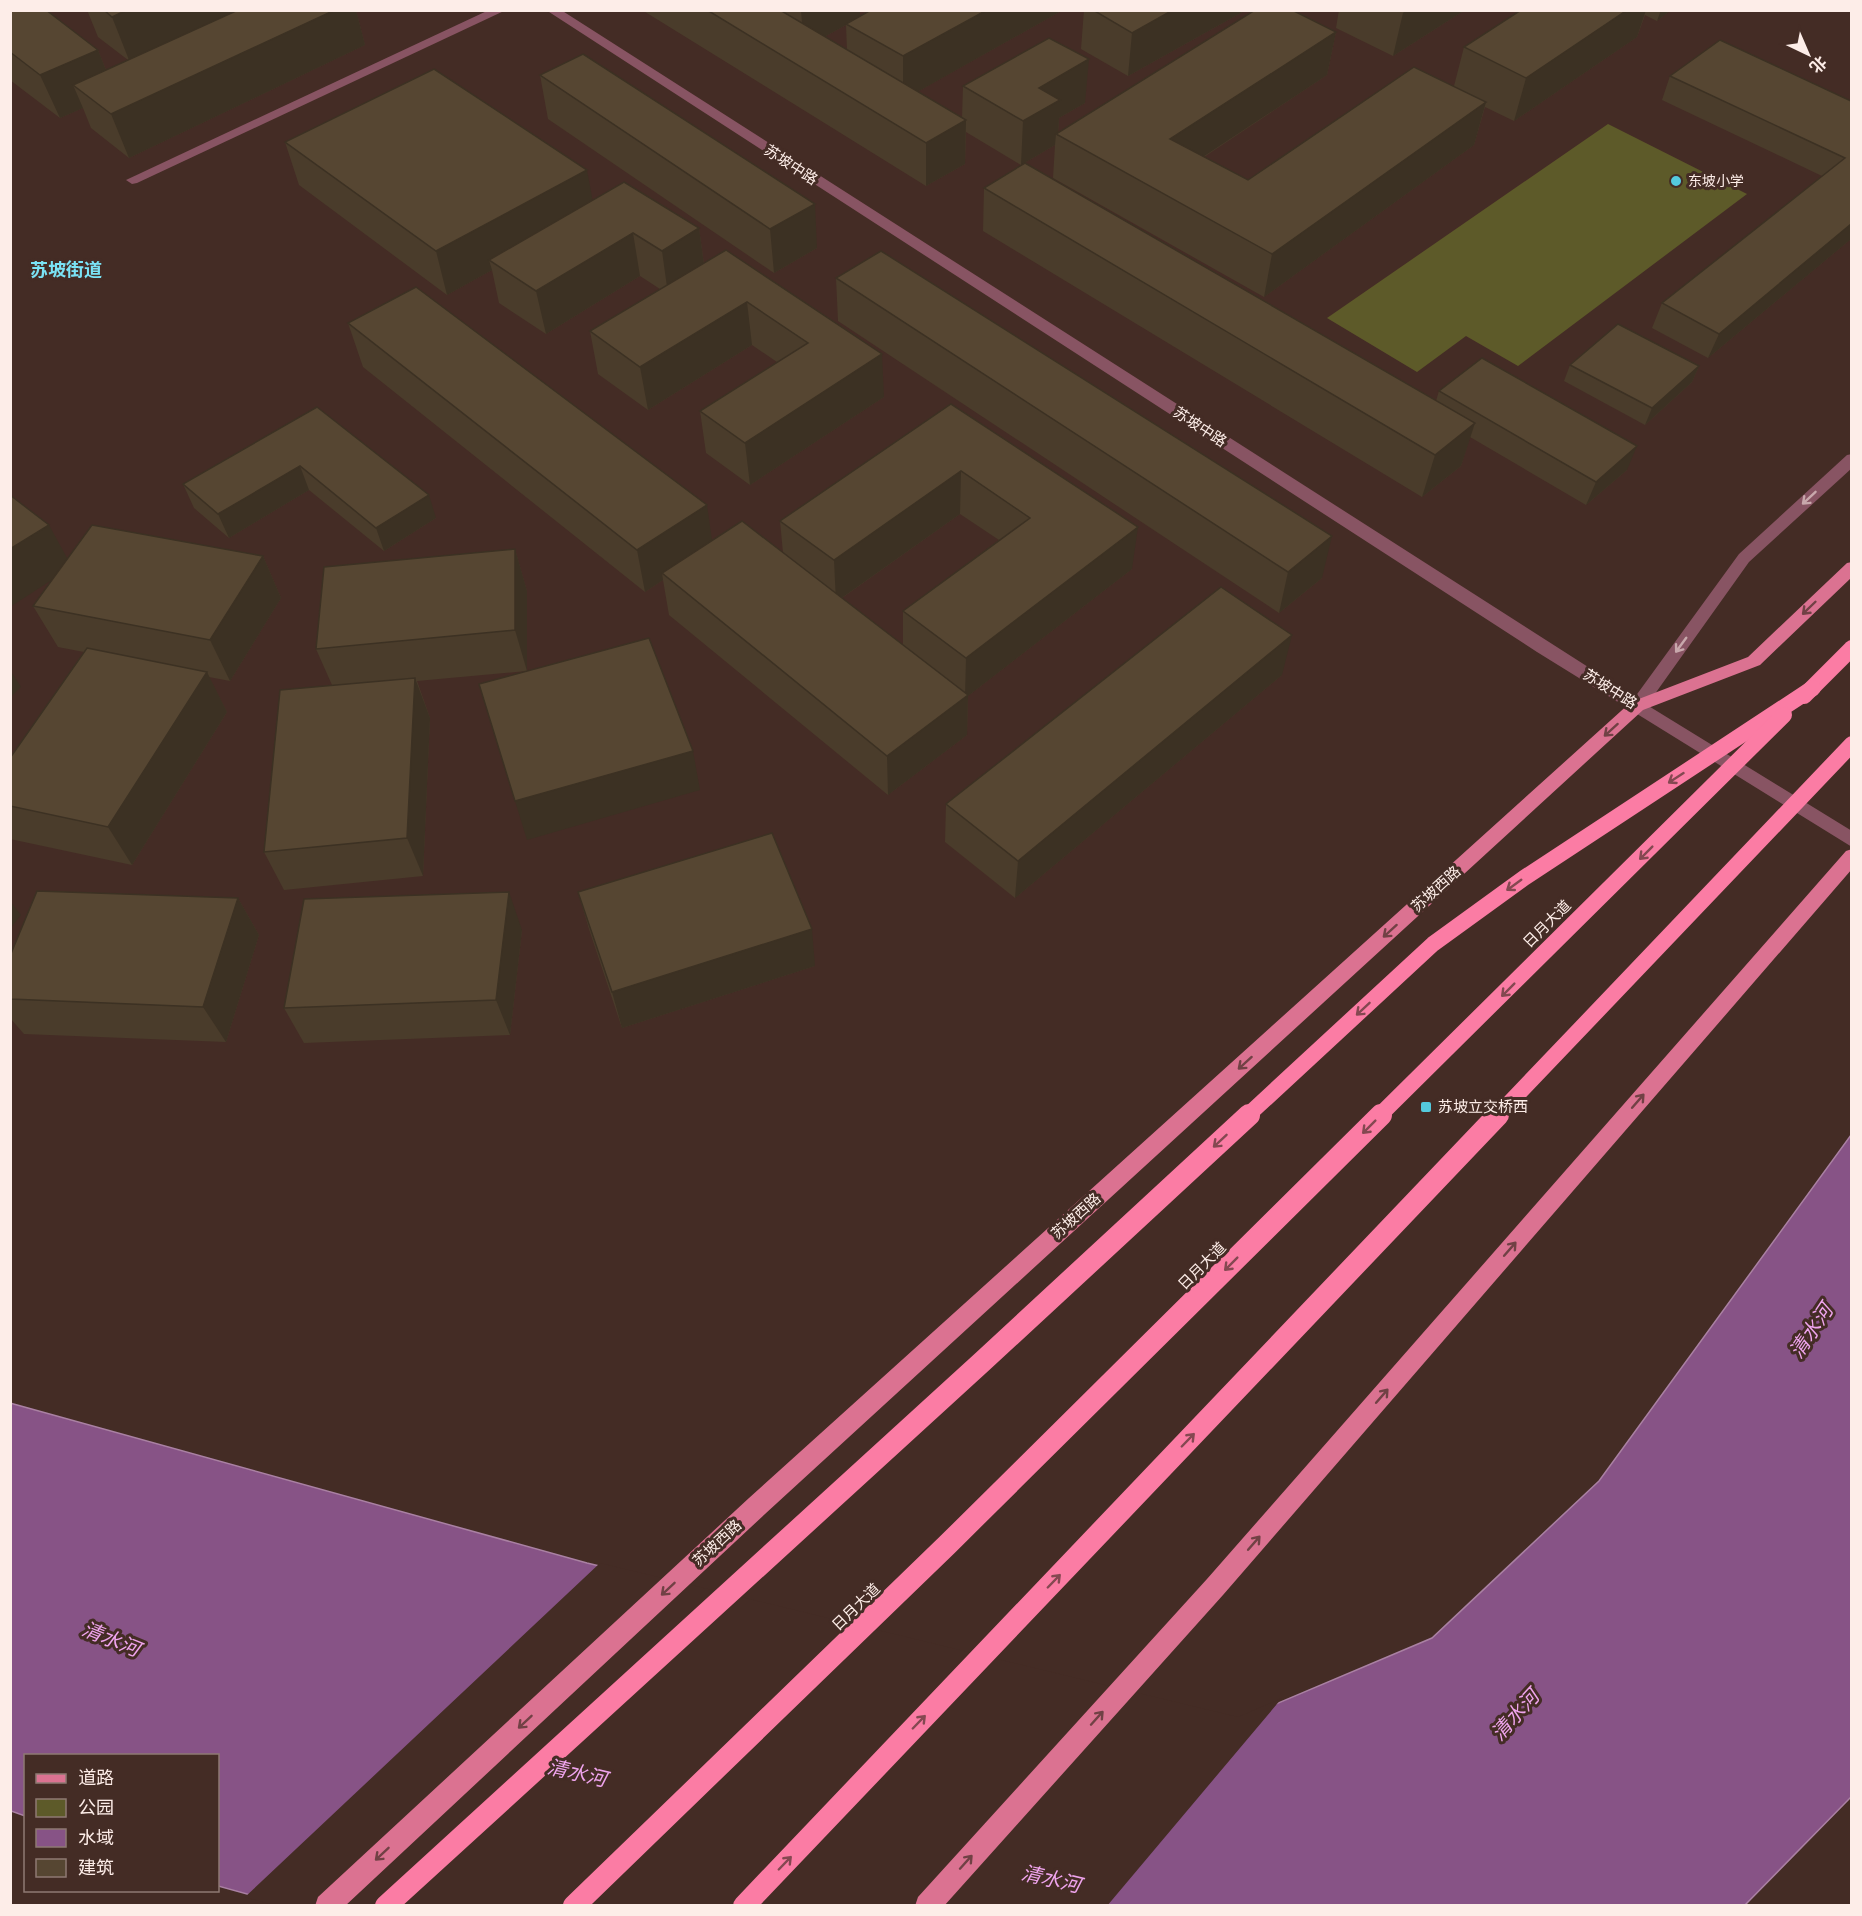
<svg xmlns="http://www.w3.org/2000/svg" width="1862" height="1916" viewBox="0 0 1862 1916" font-family="'Times New Roman','Noto Sans SC',serif">
<style>
.green{fill:#5d5a29}
.water{fill:#875386;stroke:#aa81a3;stroke-width:1.5}
.pier{fill:#442c25}
.lines{fill:none;stroke-linecap:round;stroke-linejoin:round}
.street{fill:#885463;fill-rule:evenodd}
.primary{fill:#db7291;fill-rule:evenodd}
.highway-bridge-far1{stroke:#fb7ca4;stroke-width:16}
.highway-bridge{stroke:#fb7ca4;stroke-width:22}
.wall{fill:#4a3c2b;fill-rule:evenodd}
.shaded-wall{fill:#3c3123}
.building{fill:#564632;stroke:#3c3123;stroke-width:1.5}
.oneway{stroke:#c8a8ac}
.oneway2{stroke:#714145}
.oneway3{stroke:#844851}
.poi-dot{fill:#54cadd;stroke:#442c25;stroke-width:2}
.labels{text-anchor:middle;dominant-baseline:central;stroke-width:6;stroke-linejoin:round;paint-order:stroke}
.far-poi-label{font-size:14px;fill:#fdede8;stroke:#442c25;text-anchor:start}
.street-label{font-size:15px;fill:#fdede8;stroke:#442c25}
.poi-label{font-size:15px;fill:#fdede8;stroke:#442c25;text-anchor:start}
.far-district-label{font-size:18px;font-weight:bold;fill:#7ae3f5;stroke:#442c25}
.near-water-label{font-size:20px;font-style:italic;fill:#efa4ed;stroke:#442c25}
</style>
<rect width="100%" height="100%" fill="#442c25"/>
<polygon class="green" points="1608,124 1747,194 1518,366 1466,336 1417,372 1327,318"/>
<polygon class="water" points="1851,1135 1851,1797 1745,1905 287,1905 218,1886 218,1756 26,1756 25,1816 11,1811 10,1403 587,1563 1238,1720 1432,1638 1599,1481"/>
<polygon class="pier" points="600,1563 1238,1717 1282,1698 1107,1906 276,1906 245,1897"/>
<g class="lines">
<g class="street">
<polygon points="489,10 506,10 137,183 132,184 126,180"/>
<polygon points="546,10 561,10 1635,697 1739,554 1847,455 1852,454 1852,468 1749,562 1647,705 1852,831 1852,847 1537,652"/>
</g>
<g class="primary">
<polygon points="1852,562 1852,577 1760,665 1643,710 765,1514 345,1906 315,1906 318,1897 749,1498 1631,702 1748,657 1847,563"/>
<polygon points="1852,849 1852,869 1223,1595 944,1906 915,1906 918,1897 1207,1579 1846,851"/>
</g>
<g class="highway-bridge-far1">
<polyline points="1804,696 1852,648"/>
<polyline points="1247,1116 1433,944 1524,878 1813,688"/>
<polyline points="1379,1116 1784,715"/>
<polyline points="1497,1116 1852,744"/>
</g>
<g class="highway-bridge">
<polyline points="386,1906 983,1361 1249,1115"/>
<polyline points="574,1906 947,1545 1381,1115"/>
<polyline points="744,1906 1498,1115"/>
</g>
</g>
<g class="wall">
<polygon points="10,10 98,50 106,70 128,60 98,37 87,10 356,10 365,45 129,158 91,128 83,108 60,118 10,80"/>
<path d="M642,10h218v6l11,-6h192l-146,82 45,26 1,-32 122,17 -26,15 -1,15 278,-101 -9,43 -123,82 44,23 206,-94 10,-39 57,-37h150l-14,11 -12,-6 -8,22 -123,84 -29,-14 -11,38 -210,152 -211,-119 2,-33 -34,20 -55,-33 -1,32 -39,22zM846,25l1,25 -23,-13z"/>
<polygon points="1084,10 1246,10 1128,76 1081,49"/>
<polygon points="1339,10 1465,10 1393,56 1336,28"/>
<polygon points="540,75 817,248 774,273 548,119"/>
<polygon points="1670,76 1851,101 1851,239 1708,358 1652,328 1662,303 1822,176 1662,100"/>
<polygon points="285,142 592,200 699,228 704,264 884,397 750,485 706,453 700,411 777,362 752,345 648,410 598,374 590,331 660,289 640,276 546,334 499,303 492,270 447,295 299,185"/>
<polygon points="984,188 1436,401 1439,391 1627,470 1586,505 1470,437 1461,466 1422,497 983,231"/>
<polygon points="836,278 1322,578 1279,613 838,321"/>
<path d="M348,323l364,218 71,12 -3,-32 171,-117 181,165 -164,127 -1,39 -79,60 -219,-180 -6,-35 -18,12 -282,-225zM960,514l39,26 -96,71v34l-61,-47z"/>
<polygon points="1570,365 1699,366 1692,382 1645,425 1564,381"/>
<polygon points="317,407 436,518 384,551 309,490 229,538 194,508 183,484"/>
<polygon points="515,549 527,591 527,671 417,681 430,718 423,876 284,890 264,852 332,685 316,649"/>
<polygon points="263,556 281,598 230,681 209,677 227,712 132,865 10,839 10,758 84,652 58,647 33,606 68,558"/>
<polygon points="1282,675 1015,898 945,842 946,804"/>
<polygon points="578,892 815,966 622,1028 589,929"/>
<polygon points="238,898 259,935 226,1042 24,1034 10,1018 10,956"/>
<polygon points="522,930 510,1035 304,1043 284,1008"/>
</g>
<g class="shaded-wall">
<polygon points="127,10 241,10 129,60 112,17"/>
<polygon points="335,10 356,10 365,45 129,158 111,114"/>
<polygon points="801,10 860,10 860,17 846,24 846,25 804,48"/>
<polygon points="987,10 1063,10 903,100 903,56"/>
<polygon points="1173,10 1246,10 1128,76 1132,33"/>
<polygon points="1406,10 1465,10 1393,56 1403,13"/>
<polygon points="1627,10 1646,10 1637,37 1514,121 1526,78"/>
<polygon points="1661,10 1671,10 1657,21"/>
<polygon points="1336,32 1327,75 1165,182 1170,139"/>
<polygon points="98,50 115,93 73,85 83,108 60,118 40,75"/>
<polygon points="1089,59 1085,103 1059,118 1058,136 1056,134 1055,145 1021,165 1023,121 1039,88"/>
<polygon points="1486,102 1474,145 1264,297 1272,254"/>
<polygon points="966,120 965,164 926,186 926,143"/>
<polygon points="587,170 595,213 489,260 492,270 447,295 436,251"/>
<polygon points="815,204 817,248 774,273 770,229"/>
<polygon points="1851,224 1851,239 1708,358 1719,334"/>
<polygon points="699,228 705,272 668,294 662,251"/>
<polygon points="633,233 640,276 546,334 536,291"/>
<polygon points="747,302 752,345 648,410 640,367"/>
<polygon points="882,354 884,397 750,485 745,443"/>
<polygon points="1699,366 1692,382 1645,425 1652,408"/>
<polygon points="1475,423 1461,466 1422,497 1435,455"/>
<polygon points="1637,446 1627,470 1586,505 1596,482"/>
<polygon points="300,466 309,490 229,538 218,514"/>
<polygon points="961,471 960,514 836,602 834,560"/>
<polygon points="429,495 436,518 384,551 376,528"/>
<polygon points="707,505 713,547 662,573 663,580 645,592 637,550"/>
<polygon points="49,525 72,567 10,607 10,549"/>
<polygon points="1138,527 1132,569 968,696 967,735 888,795 887,756 965,697 966,658"/>
<polygon points="1332,536 1322,578 1279,613 1288,572"/>
<polygon points="515,549 527,591 527,671 515,630"/>
<polygon points="263,556 281,598 230,681 210,640"/>
<polygon points="1292,635 1282,675 1015,898 1018,861"/>
<polygon points="10,670 21,687 10,698"/>
<polygon points="207,672 227,712 132,865 108,827"/>
<polygon points="415,678 430,718 423,876 407,838"/>
<polygon points="693,751 700,790 527,840 515,801"/>
<polygon points="509,892 522,930 510,1035 496,1000"/>
<polygon points="238,898 259,935 226,1042 203,1007"/>
<polygon points="10,901 21,915 10,929"/>
<polygon points="812,929 815,966 622,1028 612,992"/>
</g>
<g class="building">
<polygon points="10,10 46,10 98,50 40,75 10,52"/>
<polygon points="104,10 127,10 112,17"/>
<polygon points="238,10 335,10 111,114 73,85"/>
<polygon points="707,10 780,10 966,120 926,143"/>
<polygon points="871,10 987,10 903,56 846,24"/>
<polygon points="1093,10 1173,10 1132,33"/>
<polygon points="1255,10 1292,10 1336,32 1170,139 1248,180 1414,67 1486,102 1272,254 1056,134"/>
<polygon points="1521,10 1627,10 1526,78 1464,47"/>
<polygon points="1049,38 1089,59 1039,88 1060,100 1023,121 963,86"/>
<polygon points="1720,40 1851,101 1851,224 1719,334 1662,303 1845,158 1670,76"/>
<polygon points="583,54 815,204 770,229 540,75"/>
<polygon points="434,69 587,170 436,251 285,142"/>
<polygon points="1025,163 1475,423 1435,455 984,188"/>
<polygon points="624,182 699,228 662,251 633,233 536,291 489,260"/>
<polygon points="726,250 882,354 745,443 700,411 808,343 747,302 640,367 590,331"/>
<polygon points="881,251 1332,536 1288,572 836,278"/>
<polygon points="416,287 707,505 637,550 348,323"/>
<polygon points="1618,324 1699,366 1652,408 1570,365"/>
<polygon points="1482,358 1637,446 1596,482 1439,391"/>
<polygon points="951,404 1138,527 966,658 903,611 1030,518 961,471 834,560 780,521"/>
<polygon points="317,407 429,495 376,528 300,466 218,514 183,484"/>
<polygon points="10,495 49,525 10,549"/>
<polygon points="742,521 968,695 887,756 662,573"/>
<polygon points="92,525 263,556 210,640 33,606"/>
<polygon points="515,549 515,630 316,649 324,567"/>
<polygon points="1221,587 1292,635 1018,861 946,804"/>
<polygon points="649,638 693,751 515,801 479,684"/>
<polygon points="87,648 207,672 108,827 10,806 10,758"/>
<polygon points="415,678 407,838 264,852 280,690"/>
<polygon points="772,833 812,929 612,992 578,892"/>
<polygon points="37,891 238,898 203,1007 10,999 10,956"/>
<polygon points="509,892 496,1000 284,1008 304,899"/>
</g>
<defs><path id="oneway-shaft" d="M-6 0H5M1.5-3L5.5 0L1.5 3" fill="none" stroke-width="1.6" stroke-linecap="round" stroke-linejoin="round" transform="scale(1.5)"/></defs>
<g class="oneway">
<use href="#oneway-shaft" transform="translate(1809 498) rotate(137)"/>
<use href="#oneway-shaft" transform="translate(1681 645) rotate(126)"/>
</g>
<g class="oneway2">
<use href="#oneway-shaft" transform="translate(1809 608) rotate(136)"/>
<use href="#oneway-shaft" transform="translate(1611 730) rotate(138)"/>
<use href="#oneway-shaft" transform="translate(1390 931) rotate(138)"/>
<use href="#oneway-shaft" transform="translate(1245 1063) rotate(138)"/>
<use href="#oneway-shaft" transform="translate(1638 1101) rotate(-49)"/>
<use href="#oneway-shaft" transform="translate(1510 1249) rotate(-49)"/>
<use href="#oneway-shaft" transform="translate(1382 1396) rotate(-49)"/>
<use href="#oneway-shaft" transform="translate(1254 1543) rotate(-49)"/>
<use href="#oneway-shaft" transform="translate(668 1589) rotate(137)"/>
<use href="#oneway-shaft" transform="translate(1097 1718) rotate(-48)"/>
<use href="#oneway-shaft" transform="translate(525 1722) rotate(137)"/>
<use href="#oneway-shaft" transform="translate(382 1854) rotate(137)"/>
<use href="#oneway-shaft" transform="translate(966 1862) rotate(-48)"/>
</g>
<g class="oneway3">
<use href="#oneway-shaft" transform="translate(1676 778) rotate(147)"/>
<use href="#oneway-shaft" transform="translate(1646 853) rotate(135)"/>
<use href="#oneway-shaft" transform="translate(1514 885) rotate(144)"/>
<use href="#oneway-shaft" transform="translate(1508 990) rotate(135)"/>
<use href="#oneway-shaft" transform="translate(1363 1009) rotate(137)"/>
<use href="#oneway-shaft" transform="translate(1369 1127) rotate(135)"/>
<use href="#oneway-shaft" transform="translate(1220 1141) rotate(137)"/>
<use href="#oneway-shaft" transform="translate(1231 1264) rotate(135)"/>
<use href="#oneway-shaft" transform="translate(1188 1440) rotate(-46)"/>
<use href="#oneway-shaft" transform="translate(1054 1581) rotate(-46)"/>
<use href="#oneway-shaft" transform="translate(919 1722) rotate(-46)"/>
<use href="#oneway-shaft" transform="translate(785 1863) rotate(-46)"/>
</g>
<g class="poi-dot">
<circle cx="1676" cy="181" r="6"/>
<rect x="1420" y="1101" width="12" height="12" rx="3"/>
</g>
<g class="labels">
<g class="far-poi-label">
<text x="1688" y="181">东坡小学</text>
</g>
<g class="street-label">
<text transform="translate(791 165) rotate(33)">苏坡中路</text>
<text transform="translate(1200 427) rotate(33)">苏坡中路</text>
<text transform="translate(1610 689) rotate(32)">苏坡中路</text>
<text transform="translate(1436 889) rotate(-42)">苏坡西路</text>
<text transform="translate(1547 924) rotate(-45)">日月大道</text>
<text transform="translate(1076 1216) rotate(-42)">苏坡西路</text>
<text transform="translate(1202 1266) rotate(-45)">日月大道</text>
<text transform="translate(717 1543) rotate(-43)">苏坡西路</text>
<text transform="translate(856 1607) rotate(-44)">日月大道</text>
</g>
<g class="poi-label">
<text x="1438" y="1107">苏坡立交桥西</text>
</g>
<g class="far-district-label">
<text x="66" y="270">苏坡街道</text>
</g>
<g class="near-water-label">
<text transform="translate(1811 1331) rotate(-56)">清水河</text>
<text transform="translate(111 1639) rotate(22)">清水河</text>
<text transform="translate(1515 1715) rotate(-48)">清水河</text>
<text transform="translate(577 1773) rotate(13)">清水河</text>
<text transform="translate(1051 1879) rotate(13)">清水河</text>
</g>
</g>
<rect width="1862" height="1916" fill="none" stroke="#fdede8" stroke-width="24"/>
<rect x="24" y="1754" width="195" height="138" fill="#442c25" stroke="#8e7973" stroke-width="1.5"/>
<rect x="36" y="1774" width="30" height="9" fill="#db7291" stroke="#8e7973" stroke-width="1.5"/>
<text x="78" y="1784" font-size="18" fill="#fdede8">道路</text>
<rect x="36" y="1799" width="30" height="18" fill="#5d5a29" stroke="#8e7973" stroke-width="1.5"/>
<text x="78" y="1814" font-size="18" fill="#fdede8">公园</text>
<rect x="36" y="1829" width="30" height="18" fill="#875386" stroke="#8e7973" stroke-width="1.5"/>
<text x="78" y="1844" font-size="18" fill="#fdede8">水域</text>
<rect x="36" y="1859" width="30" height="18" fill="#564632" stroke="#8e7973" stroke-width="1.5"/>
<text x="78" y="1874" font-size="18" fill="#fdede8">建筑</text>
<g transform="translate(1808 54) rotate(136)" stroke="#442c25" stroke-width="4.5" paint-order="stroke">
<path d="M0-4.5L10 22L0 15L-10 22Z" fill="#fdede8"/>
<text y="-9" font-size="16" font-weight="bold" text-anchor="middle" fill="#fdede8">北</text>
</g>
</svg>
